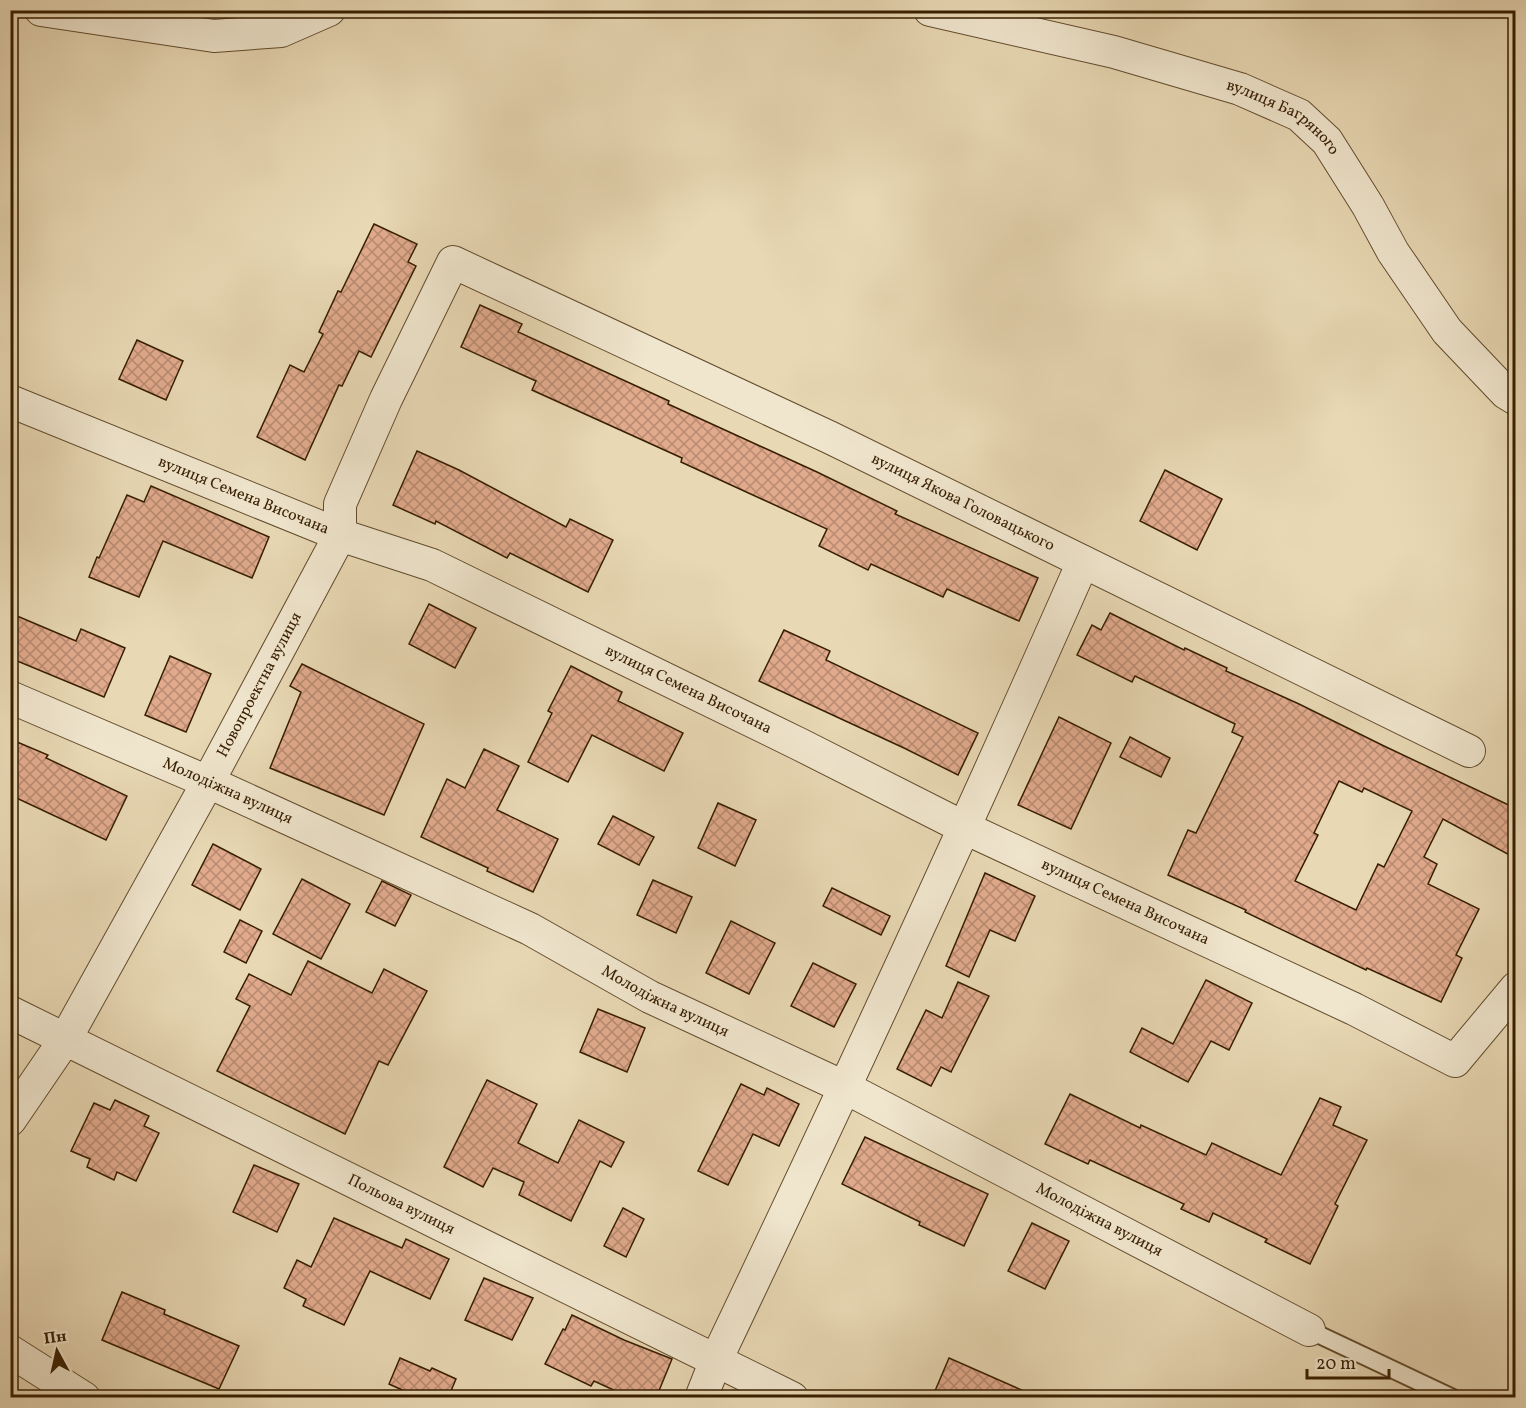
<svg xmlns="http://www.w3.org/2000/svg" width="1526" height="1408" viewBox="0 0 1526 1408" font-family="Vollkorn,serif">
<style>
.building{fill:url(#building-cross-hatch);stroke:#371e00;stroke-width:1.5;fill-rule:evenodd}
.lines{fill:none;stroke-linecap:round;stroke-linejoin:round}
.lane-casing{stroke:#634c2d;stroke-width:20}
.street-casing{stroke:#634c2d;stroke-width:34}
.lane{stroke:#f0e6ce;stroke-width:16}
.street{stroke:#f0e6ce;stroke-width:32}
.labels{text-anchor:middle;dominant-baseline:central;stroke-width:4.5;stroke-linejoin:round;paint-order:stroke}
.street-label{font-size:16px;fill:#371e00;stroke:#f0e6ce}
</style>
<defs>
<pattern id="building-cross-hatch" width="8" height="8" patternUnits="userSpaceOnUse" patternTransform="scale(1.5)"><rect width="8" height="8" fill="#e1aa8d"/><path d="M0 0l8 8M0 8l8-8" fill="none" stroke="#b78a71"/></pattern>
</defs>
<rect width="100%" height="100%" fill="#e8d8b4"/>
<filter id="stains"><feTurbulence type="fractalNoise" baseFrequency=".00333" numOctaves="4"/><feColorMatrix values="0 0 0 0 .2 0 0 0 0 .09 0 0 0 0 .02 0 0 0 .5 -.17"/></filter>
<radialGradient id="worn" r=".72"><stop offset=".6" stop-color="#630" stop-opacity="0"/><stop offset="1" stop-color="#630" stop-opacity=".3"/></radialGradient>
<g class="building">
<polygon points="374,224 417,244 408,262 416,266 371,357 359,351 342,386 339,385 305,460 257,437 290,365 304,372 323,334 319,332 338,291 341,292"/>
<polygon points="480,305 522,324 518,332 669,401 668,404 817,472 897,511 895,514 1038,578 1019,621 947,589 943,597 871,564 868,570 819,546 827,529 681,462 682,458 532,390 536,381 461,347"/>
<polygon points="137,340 183,361 166,400 119,379"/>
<polygon points="417,451 459,470 566,527 570,519 613,540 588,592 510,553 507,558 436,521 435,524 393,505"/>
<polygon points="1165,470 1222,499 1197,550 1140,521"/>
<polygon points="151,486 269,537 252,578 163,541 139,597 89,577 97,557 99,558 127,495 144,502"/>
<polygon points="429,604 476,628 455,668 409,644"/>
<polygon points="10,613 76,641 81,629 125,648 104,697 10,658"/>
<path d="M1110,613l74,37 1,-2 42,20 -1,3 73,33 85,42 131,62v50l-72,-39 -19,38 13,7 -9,20 51,25 -23,46 6,3 -21,44 -74,-34 -1,2 -121,-58 1,-2 -78,-35 20,-45 8,3 47,-96 -11,-5 3,-8 -100,-48 -3,6 -55,-27 15,-30 9,5zM1339,781l23,11 2,-4 48,23 -28,56 -6,-3 -22,46 -61,-29 23,-46 -4,-2z"/>
<polygon points="784,630 830,651 826,660 978,733 958,775 904,748 759,681"/>
<polygon points="170,656 211,674 186,732 145,715"/>
<polygon points="302,664 424,724 384,815 270,768 301,692 290,686"/>
<polygon points="571,666 622,692 618,701 683,733 664,771 592,735 568,782 528,762 552,713 548,711"/>
<polygon points="1059,717 1111,743 1071,829 1018,805"/>
<polygon points="1130,737 1170,758 1161,777 1120,757"/>
<polygon points="10,739 48,755 46,758 127,796 106,840 10,795"/>
<polygon points="484,749 519,766 497,810 558,839 533,892 487,871 488,868 421,837 447,779 465,788"/>
<polygon points="718,803 756,820 735,866 698,848"/>
<polygon points="613,816 654,837 639,865 598,844"/>
<polygon points="213,844 261,869 240,910 192,885"/>
<polygon points="985,873 1035,896 1015,941 990,930 969,977 946,966"/>
<polygon points="302,879 350,904 321,959 273,934"/>
<polygon points="653,880 692,897 676,933 637,915"/>
<polygon points="382,881 411,895 395,926 366,912"/>
<polygon points="832,888 890,916 881,935 823,906"/>
<polygon points="240,920 262,931 246,963 224,952"/>
<polygon points="731,921 775,943 749,994 706,973"/>
<polygon points="308,961 372,993 384,969 427,991 388,1065 379,1061 345,1134 217,1071 250,1006 236,999 249,974 291,995"/>
<polygon points="813,963 856,984 834,1027 791,1006"/>
<polygon points="1206,980 1252,1003 1229,1050 1211,1041 1188,1082 1130,1052 1142,1028 1173,1044"/>
<polygon points="958,982 989,996 951,1072 941,1067 931,1086 897,1069 926,1010 942,1018"/>
<polygon points="598,1009 645,1028 627,1072 580,1052"/>
<polygon points="487,1080 537,1104 518,1143 558,1163 579,1120 624,1142 611,1167 600,1161 571,1221 519,1195 524,1182 493,1168 483,1187 444,1167"/>
<polygon points="741,1084 764,1095 767,1088 799,1104 779,1146 753,1134 728,1185 698,1171"/>
<polygon points="1070,1094 1140,1128 1141,1125 1206,1155 1212,1143 1281,1175 1320,1098 1341,1107 1333,1125 1367,1140 1335,1204 1338,1206 1310,1264 1265,1242 1267,1239 1213,1213 1209,1222 1181,1209 1184,1204 1090,1160 1088,1164 1045,1144"/>
<polygon points="115,1100 149,1116 144,1126 159,1133 136,1181 117,1172 114,1180 87,1167 90,1159 71,1151 94,1103 110,1110"/>
<polygon points="865,1137 988,1194 964,1246 919,1225 920,1222 842,1184"/>
<polygon points="254,1165 299,1184 277,1232 233,1212"/>
<polygon points="623,1208 644,1219 626,1257 604,1246"/>
<polygon points="334,1218 402,1248 406,1239 449,1259 430,1299 370,1271 344,1325 303,1306 306,1299 284,1288 297,1260 311,1267"/>
<polygon points="1032,1223 1069,1241 1045,1289 1008,1271"/>
<polygon points="484,1278 533,1298 512,1340 465,1320"/>
<polygon points="122,1292 165,1310 164,1314 239,1346 219,1389 102,1340"/>
<polygon points="572,1315 624,1340 672,1359 656,1398 631,1398 594,1381 591,1386 545,1364 563,1329 565,1330"/>
<polygon points="400,1358 430,1371 432,1368 456,1379 448,1398 420,1398 389,1384"/>
<polygon points="949,1358 1040,1398 932,1398"/>
</g>
<g class="lines">
<g class="lane-casing">
<polyline id="lane" points="1309,1330 1453,1398"/>
</g>
<g class="street-casing">
<g id="street">
<polyline points="41,10 214,36 281,31 329,10"/>
<path id="s1" d="M930,10l184,42 126,37 59,26 28,26 41,65 25,46 54,79 59,62 10,6"/>
<path id="s2" d="M10,401l330,134 92,30 367,179 166,84 389,181 101,52 61,-73"/>
<path id="s3" d="M10,697l198,85 322,147 120,68 196,91 463,242"/>
<path id="s4" d="M10,1012l782,386"/>
<path id="s5" d="M10,1120l56,-82 142,-256 132,-247v-31l46,-105 67,-137 378,176 638,313"/>
<polyline points="10,1351 84,1398"/>
<path d="M701,1398l15,-38c126,-264 249,-530 367,-798"/>
</g>
</g>
<use href="#lane" class="lane"/>
<use href="#street" class="street"/>
</g>
<g class="labels">
<g class="street-label">
<text stroke="none"><textPath href="#s1" startOffset="372">вулиця Багряного</textPath></text>
<text stroke="none"><textPath href="#s2" startOffset="252">вулиця Семена Височана</textPath></text>
<text stroke="none"><textPath href="#s5" startOffset="1534">вулиця Якова Головацького</textPath></text>
<text stroke="none"><textPath href="#s5" startOffset="502">Новопроектна вулиця</textPath></text>
<text stroke="none"><textPath href="#s2" startOffset="738">вулиця Семена Височана</textPath></text>
<text stroke="none"><textPath href="#s3" startOffset="237">Молодіжна вулиця</textPath></text>
<text stroke="none"><textPath href="#s2" startOffset="1224">вулиця Семена Височана</textPath></text>
<text stroke="none"><textPath href="#s3" startOffset="723">Молодіжна вулиця</textPath></text>
<text stroke="none"><textPath href="#s4" startOffset="436">Польова вулиця</textPath></text>
<text stroke="none"><textPath href="#s3" startOffset="1209">Молодіжна вулиця</textPath></text>
</g>
</g>
<rect width="1526" height="1408" fill="none" stroke="#e8d8b4" stroke-width="36"/>
<rect x="12" y="12" width="1502" height="1384" fill="none" stroke="#371e00" stroke-width="3"/>
<rect x="18" y="18" width="1490" height="1372" fill="none" stroke="#371e00" stroke-width="1.5"/>
<g transform="translate(57 1351) rotate(352)" stroke="#f0e6ce" stroke-width="4.5" paint-order="stroke">
<path d="M0-4.5L10 22L0 15L-10 22Z" fill="#371e00"/>
<text y="-9" font-size="16" font-weight="bold" text-anchor="middle" fill="#371e00">Пн</text>
</g>
<path d="M1307 1369v9h82v-9" fill="none" stroke="#371e00" stroke-width="3"/>
<text x="1316" y="1369" font-size="18" fill="#371e00" stroke="#f0e6ce" stroke-width="4.5" paint-order="stroke">20 m</text>
<rect width="100%" height="100%" filter="url(#stains)"/>
<rect width="100%" height="100%" fill="url(#worn)"/>
</svg>
